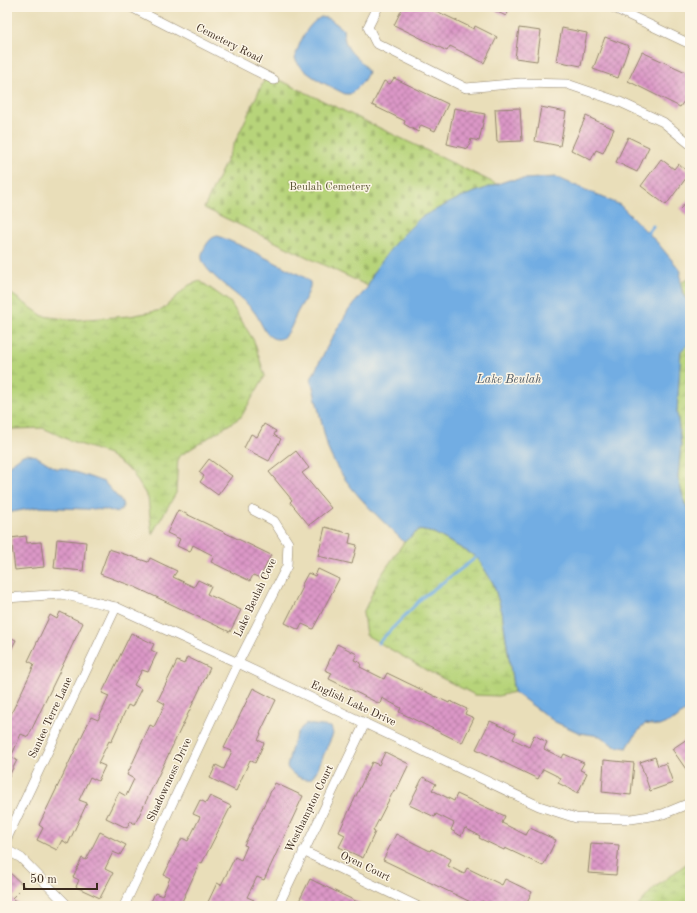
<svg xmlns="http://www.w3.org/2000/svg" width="697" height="913" viewBox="0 0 697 913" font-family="'Old Standard TT',serif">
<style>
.wetland{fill:url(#wetland-marsh);stroke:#797f4c}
.cemetery{fill:url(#cemetery-stones);stroke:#797f4c}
.water{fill:#72ade3;stroke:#566c80}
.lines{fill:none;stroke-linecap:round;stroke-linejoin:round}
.stream{stroke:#72ade3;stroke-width:3}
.building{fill:url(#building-cross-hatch)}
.street-casing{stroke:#92846c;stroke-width:10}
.street{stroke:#fff;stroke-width:9}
.labels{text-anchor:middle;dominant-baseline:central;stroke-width:3;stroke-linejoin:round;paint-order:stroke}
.street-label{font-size:11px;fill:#3b2a1e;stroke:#fcf5e5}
.park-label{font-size:11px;fill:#5a5435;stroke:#fcf5e5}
.water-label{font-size:12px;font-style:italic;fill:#4e5863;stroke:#fcf5e5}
</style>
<defs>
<pattern id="wetland-marsh" width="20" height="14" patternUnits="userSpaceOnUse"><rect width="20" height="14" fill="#b7d47a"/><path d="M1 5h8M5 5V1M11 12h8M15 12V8" fill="none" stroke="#9eb669"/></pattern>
<pattern id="cemetery-stones" width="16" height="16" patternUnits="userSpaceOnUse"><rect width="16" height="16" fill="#b7d47a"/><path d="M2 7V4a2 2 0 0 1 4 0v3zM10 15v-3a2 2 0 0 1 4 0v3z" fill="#9eb669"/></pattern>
<pattern id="building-cross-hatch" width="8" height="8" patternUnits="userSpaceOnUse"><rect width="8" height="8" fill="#dc97c7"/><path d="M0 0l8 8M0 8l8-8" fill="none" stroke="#b47ba1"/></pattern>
</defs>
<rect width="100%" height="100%" fill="#fcf5e5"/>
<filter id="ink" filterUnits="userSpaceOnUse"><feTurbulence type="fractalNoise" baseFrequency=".025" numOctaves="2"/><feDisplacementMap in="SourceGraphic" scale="8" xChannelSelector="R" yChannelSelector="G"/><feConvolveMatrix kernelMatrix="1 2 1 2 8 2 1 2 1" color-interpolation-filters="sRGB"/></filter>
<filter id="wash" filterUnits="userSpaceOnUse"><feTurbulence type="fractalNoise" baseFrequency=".012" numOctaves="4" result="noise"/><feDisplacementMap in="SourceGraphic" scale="16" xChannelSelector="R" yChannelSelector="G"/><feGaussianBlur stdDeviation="0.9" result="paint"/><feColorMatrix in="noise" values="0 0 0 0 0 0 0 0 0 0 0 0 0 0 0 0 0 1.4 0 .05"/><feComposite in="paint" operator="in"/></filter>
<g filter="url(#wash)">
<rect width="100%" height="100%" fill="#e9deb9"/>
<g class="wetland">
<polygon points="690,278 690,303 686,300 680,283"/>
<polygon points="200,281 230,302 254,341 265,376 241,417 178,457 176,493 152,534 148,498 132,472 108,454 71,441 43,428 13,429 7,431 7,291 43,316 72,320 130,316 162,310 189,285"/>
<polygon points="690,342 690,512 685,504 678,478 681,445 677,412 681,351"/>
<polygon points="419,530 434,533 477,557 493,583 502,612 514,692 498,696 475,695 426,670 366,635 363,613 380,577 404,542"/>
<polygon points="690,861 690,906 638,906 653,889"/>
</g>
<polygon class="cemetery" points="267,74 536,203 473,336 204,208"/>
<g class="water">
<path d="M321,17l9,2 13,10c2,27 15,24 25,43 -4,10 -10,16 -18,22h-5c-15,-8 -44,-20 -50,-36 4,-15 12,-34 26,-41z"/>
<path d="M556,177l64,28 36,36 25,30c-1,11 -1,25 9,32v39l-9,9 -4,61 4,33 -3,33 7,26 5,8v195l-14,12 -17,7 -14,-2 -10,11 -8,13 -13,-2 -14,-10 -20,-3 -25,-11 -41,-30 -12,-80 -9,-29 -16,-26 -43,-24 -15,-3 -15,12c-28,-28 -61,-56 -76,-93l-17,-70 16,-32 12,-21 9,-15 19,-23 8,-18 20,-27 26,-26 40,-20 48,-17z"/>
<path d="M218,236l26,11 60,30 6,5c2,9 -10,24 -14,33 -3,7 -7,23 -17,24 -14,1 -17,-17 -24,-26 -2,-3 -5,-6 -8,-9 -11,-11 -42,-31 -45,-45 -1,-4 1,-8 3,-12 3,-5 6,-10 13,-11z"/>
<polygon points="28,454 36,456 57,469 62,468 72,471 104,482 122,502 123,506 121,510 118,512 106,510 39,507 7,513 7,467 23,455"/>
<path d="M306,724l25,3 2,7 -17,38c-2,2 -3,6 -6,7 -8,2 -20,-6 -23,-12 3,-12 7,-36 19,-43z"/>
</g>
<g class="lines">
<g class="stream">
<polyline points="646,235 653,226"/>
<polyline points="378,643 423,597 477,557 479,553"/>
</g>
</g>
<g id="blocks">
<g class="building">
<polygon points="403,7 428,7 474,29 475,26 497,37 484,63 450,46 447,51 394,25"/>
<polygon points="487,7 511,7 506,16"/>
<polygon points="519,28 541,31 537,61 515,58"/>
<polygon points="562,28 587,33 581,66 556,61"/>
<polygon points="605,37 629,46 618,78 593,69"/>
<polygon points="642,52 690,74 690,105 684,101 680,107 628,81"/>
<polygon points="394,78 448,104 435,131 421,125 418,132 404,124 405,121 372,105 384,81 390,84"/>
<polygon points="541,107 566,112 560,146 535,141"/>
<polygon points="454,108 485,114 479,141 471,139 468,149 447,144"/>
<polygon points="520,108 522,141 497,142 495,109"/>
<polygon points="586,116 614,129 603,153 596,150 591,160 571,150"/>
<polygon points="628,137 649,147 637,172 616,162"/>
<polygon points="661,159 674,169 678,164 690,173 666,205 641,186"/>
<polygon points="690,198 690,219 680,209"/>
<polygon points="264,424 276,431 274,435 281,439 269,461 244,448 251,434 257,437"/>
<polygon points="296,451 309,468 302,473 331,508 309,525 290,502 292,500 269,472"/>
<polygon points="209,459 232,476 218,495 200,482 204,476 199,472"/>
<polygon points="178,510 271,555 260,578 253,575 250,581 211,562 214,556 193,545 190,552 177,546 180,539 167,533"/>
<polygon points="325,527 351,534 349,543 357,545 352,564 318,556"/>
<polygon points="26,536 27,543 41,542 44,567 15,570 11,538"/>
<polygon points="57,539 86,542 83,571 54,568"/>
<polygon points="109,549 148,562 150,558 177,571 173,577 194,587 198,580 211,586 207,594 241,610 230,632 135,587 100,574"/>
<polygon points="318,569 339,579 313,629 302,624 299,630 285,623 303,587 301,586 308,573 315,576"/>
<polygon points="60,612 83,623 28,737 21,734 11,757 17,760 7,780 7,712 11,714 31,672 34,664 28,661 50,615 57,619"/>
<polygon points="131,633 154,644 151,650 157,653 148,672 142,670 134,685 141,689 132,707 128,705 111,742 109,741 98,763 105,766 98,781 90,777 79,800 87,803 68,844 62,840 57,850 37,840 43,828 39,825 91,717 98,720 109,696 102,693"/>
<polygon points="7,636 16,640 7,658"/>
<polygon points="337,644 357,654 354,660 361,663 360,667 384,679 387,673 449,703 450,701 467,709 465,714 474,718 462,743 399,712 401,708 382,698 380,704 329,679 332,673 325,670"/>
<polygon points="187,657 210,668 135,824 130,821 127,828 106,818 119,792 126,796 134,779 127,775 150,725 154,727 165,704 158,700 177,661 184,664"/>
<polygon points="253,688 276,700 260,733 261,734 258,740 264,743 255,763 250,760 236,791 210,778 216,765 224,769 232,751 224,748"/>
<polygon points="490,721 516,733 513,739 529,747 534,735 547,742 544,749 562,758 564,754 584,763 580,770 587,773 578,793 558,783 561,778 543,769 538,779 476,749"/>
<polygon points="690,737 690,775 672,749"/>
<polygon points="385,752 409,764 396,791 394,790 373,831 375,832 363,858 339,847 345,835 339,832 372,762 379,765"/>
<polygon points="655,757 658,766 666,763 673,783 650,791 640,762"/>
<polygon points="604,760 634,763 631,795 602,792"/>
<polygon points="423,777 436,784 432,790 454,801 457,794 505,816 502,823 526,835 530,828 556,840 543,866 505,848 504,850 479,838 480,836 465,828 461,836 451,830 454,823 436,814 435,817 409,805"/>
<polygon points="275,783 303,796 264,880 257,877 247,897 254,900 251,906 217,906 208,902 217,883 221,885 235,857 241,860 247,846 244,845"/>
<polygon points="210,796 231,806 202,863 200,862 180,906 149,906 155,893 162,896 170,878 164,875 176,850 182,838 188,841 200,817 193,814 200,800 206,803"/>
<polygon points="100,832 126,845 120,855 113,852 105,869 113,873 100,898 76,887 79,880 73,877 82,858 86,860"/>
<polygon points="396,834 430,851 431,849 451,859 448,866 464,874 467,868 502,885 505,879 532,892 525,906 492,906 482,901 480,906 479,906 383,860"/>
<polygon points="591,843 619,845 616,875 588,873"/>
<polygon points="7,870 24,886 12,898 21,906 7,906"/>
<polygon points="310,879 345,896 366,906 309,906 299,901"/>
</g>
</g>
</g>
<g filter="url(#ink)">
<use href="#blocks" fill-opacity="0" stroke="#92846c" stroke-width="1"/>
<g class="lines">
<g class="street-casing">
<g id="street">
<polyline points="131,7 274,80"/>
<polyline points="378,7 368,27 376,43 466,88 521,83 567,84 620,102 663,122 690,144"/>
<polyline points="612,7 690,44"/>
<polyline points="7,598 62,594 116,607 238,663 539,806 576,818 631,819 663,814 690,803"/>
<polyline points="7,838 116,607"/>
<polyline points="7,850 21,858 68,906"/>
<polyline points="303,851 417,906"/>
<polyline points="124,906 238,663 287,566 288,543 274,521 253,510"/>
<polyline points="278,906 365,723"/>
</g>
</g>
<use href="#street" class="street"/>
</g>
</g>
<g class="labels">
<g class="street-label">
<text transform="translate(229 44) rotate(27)">Cemetery Road</text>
<text transform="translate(256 598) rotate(-65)">Lake Beulah Cove</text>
<text transform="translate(353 704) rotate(25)">English Lake Drive</text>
<text transform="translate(51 718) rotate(-65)">Santee Terre Lane</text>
<text transform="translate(170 780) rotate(-65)">Shadowmoss Drive</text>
<text transform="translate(310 809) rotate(-64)">Westhampton Court</text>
<text transform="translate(365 867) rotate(26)">Oyen Court</text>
</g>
<g class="park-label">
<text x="330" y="187">Beulah Cemetery</text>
</g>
<g class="water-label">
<text x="509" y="380">Lake Beulah</text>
</g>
</g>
<rect width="697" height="913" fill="none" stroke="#fcf5e5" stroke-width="24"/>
<path d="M24 883v6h73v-6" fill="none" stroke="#3b2a1e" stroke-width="2"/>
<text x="30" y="883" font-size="12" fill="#3b2a1e" stroke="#fcf5e5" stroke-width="3" paint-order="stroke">50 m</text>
</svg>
